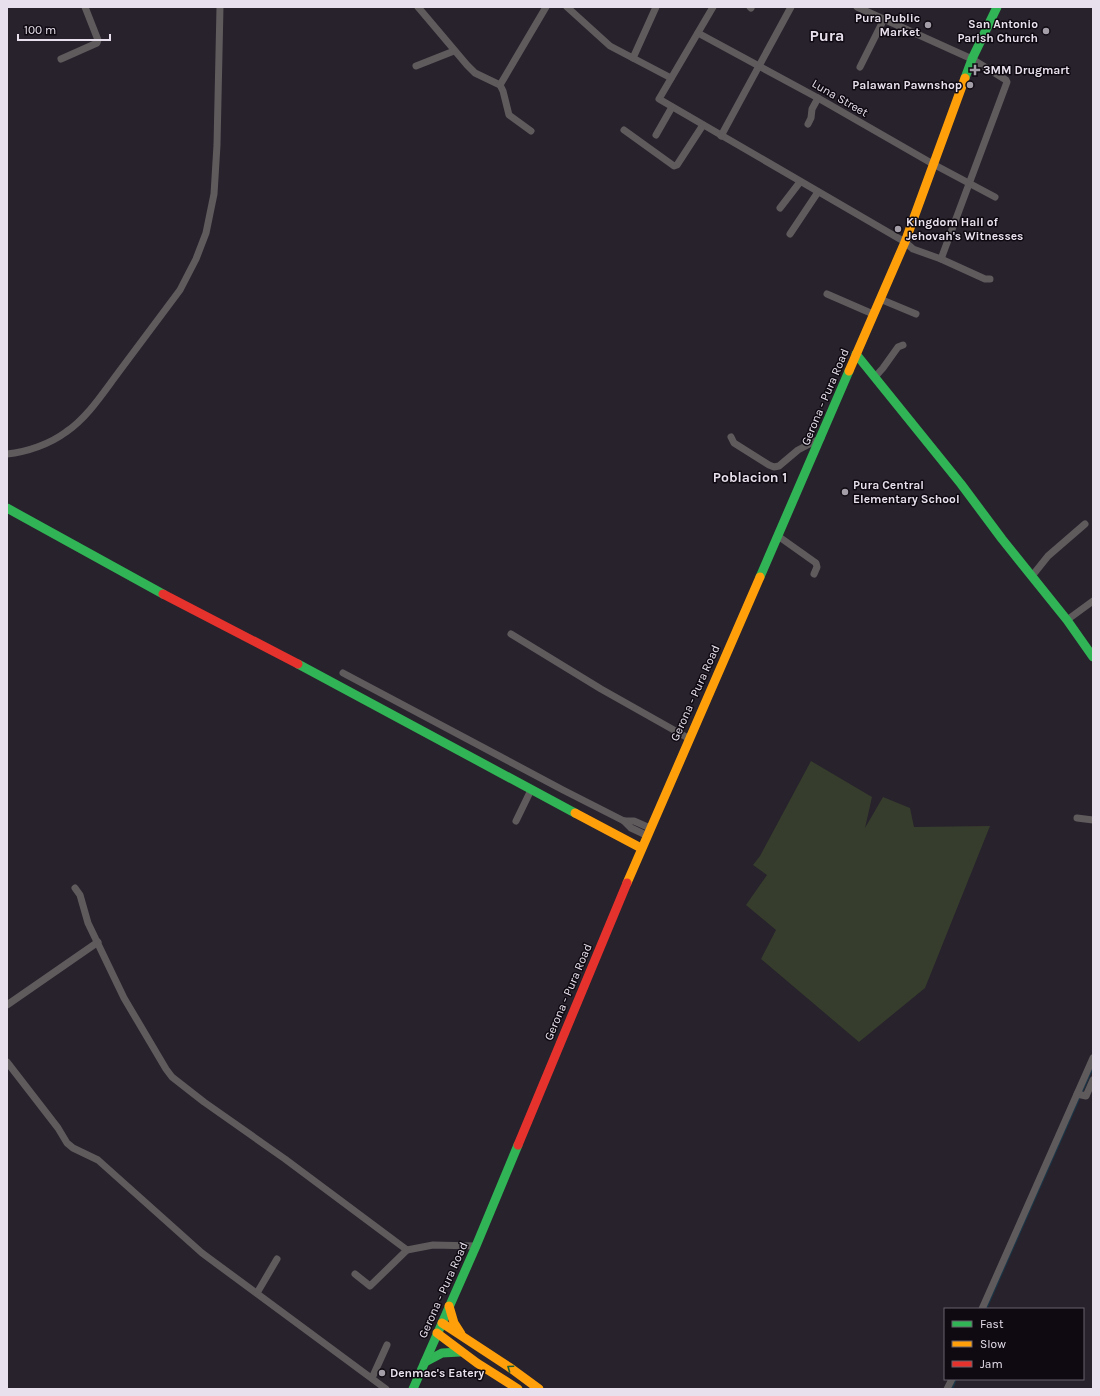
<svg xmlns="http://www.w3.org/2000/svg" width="1100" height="1396" viewBox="0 0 1100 1396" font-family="Karla,sans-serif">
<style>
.green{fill:#363d2c}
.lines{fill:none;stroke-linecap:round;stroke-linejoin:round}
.stream{stroke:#1b3647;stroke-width:2}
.street{stroke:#5f5a5c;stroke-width:7}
.fast{stroke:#30b455;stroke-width:9}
.slow{stroke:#ff9f0a;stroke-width:9}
.jam{stroke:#e5322d;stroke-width:9}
.oneway{stroke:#205f34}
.poi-dot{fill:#a49ea9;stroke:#0f0a12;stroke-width:1.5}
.labels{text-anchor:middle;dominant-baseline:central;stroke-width:3;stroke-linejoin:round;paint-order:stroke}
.poi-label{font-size:12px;font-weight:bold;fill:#e8e1ed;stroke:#0f0a12;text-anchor:start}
.street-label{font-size:12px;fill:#e8e1ed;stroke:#0f0a12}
.quarter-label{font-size:14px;font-weight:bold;fill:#e8e1ed;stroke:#0f0a12}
.district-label{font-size:16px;font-weight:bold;fill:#e8e1ed;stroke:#0f0a12}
</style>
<rect width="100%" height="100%" fill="#27222c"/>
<polygon class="green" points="811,761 872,797 865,828 883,797 910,808 914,827 990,826 925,988 859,1042 761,959 776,930 746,905 767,875 753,865 760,856"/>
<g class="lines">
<g class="stream">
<polyline points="986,1309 1093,1067"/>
<polyline points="952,1389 956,1379"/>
</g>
<g class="street">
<polyline points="418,7 467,65 475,73 500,85 503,91 509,115 531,131"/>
<polyline points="567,7 610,46 671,78"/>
<polyline points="713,7 659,99 905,242 913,249 941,259 985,279 990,279"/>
<polyline points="750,7 751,8"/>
<polyline points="857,7 972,59 1006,80 1007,82 941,259"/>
<polyline points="698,33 818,98 933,164 995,197"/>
<polyline points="633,58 656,7"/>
<polyline points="61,59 97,43 98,40 85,7"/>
<polyline points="416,66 454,51"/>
<polyline points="860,67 884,19"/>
<polyline points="500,85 546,7"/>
<polyline points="808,124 811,118 812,109 818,98"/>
<polyline points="624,130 674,166 677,165 703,125"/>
<polyline points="656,135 672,107"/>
<polyline points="721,136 791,7"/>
<polyline points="780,208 800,182"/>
<polyline points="790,234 818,192"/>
<polyline points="827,294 873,314"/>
<polyline points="880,299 916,314"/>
<polyline points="875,377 883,368 898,347 903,345"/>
<polyline points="731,437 734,443 769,465 774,467 779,466 798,450 821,438"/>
<path d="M7,454c20,-2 43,-10 59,-22 21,-14 37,-39 52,-59 21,-28 41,-55 62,-83l16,-31 10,-26 8,-39 3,-49 3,-138"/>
<polyline points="778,536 816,563 817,567 814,574"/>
<polyline points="1032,576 1048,556 1085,524"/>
<polyline points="1067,620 1093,601"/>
<polyline points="511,634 601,689 688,738"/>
<polyline points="343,673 563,790 624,821 634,821 650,828"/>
<polyline points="1077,818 1093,820"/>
<polyline points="516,821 531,790"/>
<polyline points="624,821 631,828 646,835"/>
<polyline points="75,888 80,895 88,923 124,998 166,1069 172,1077 204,1102 285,1159 407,1250 433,1245 476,1246"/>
<polyline points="7,1005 98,942"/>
<polyline points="7,1062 58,1128 67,1143 73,1148 98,1160 202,1253 386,1389"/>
<polyline points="1077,1094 1086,1096 1093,1080"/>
<polyline points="355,1274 370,1286 407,1250"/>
<polyline points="257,1293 277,1259"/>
<polyline points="982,1309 1093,1058"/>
<polyline points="372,1378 387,1345"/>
<polyline points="947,1389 952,1379"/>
</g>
<g class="fast">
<polyline points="965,78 972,59 997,7"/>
<polyline points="856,354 961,484 1002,539 1067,620 1093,657"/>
<polyline points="7,508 163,594"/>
<polyline points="760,577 849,371"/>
<polyline points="298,664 575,813"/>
<polyline points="425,1362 442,1353 460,1352"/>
<polyline points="413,1389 476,1246 518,1145"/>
</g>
<g class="slow">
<polyline points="849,371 905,242 965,78"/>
<polyline points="575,813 641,848"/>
<polyline points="627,883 760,577"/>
<polyline points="449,1306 454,1323 461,1334"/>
<polyline points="442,1323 509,1367 539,1389"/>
<polyline points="437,1333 477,1363 518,1389"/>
</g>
<g class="jam">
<polyline points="163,594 298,664"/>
<polyline points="518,1145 627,883"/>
</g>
</g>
<defs><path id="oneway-chevron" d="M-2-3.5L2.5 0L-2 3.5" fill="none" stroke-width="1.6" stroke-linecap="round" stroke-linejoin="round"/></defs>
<use class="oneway" href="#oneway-chevron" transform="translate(510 1368) rotate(-145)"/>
<g class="poi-dot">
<circle cx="928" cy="25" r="4"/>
<circle cx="1046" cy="31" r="4"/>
<path d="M973 64h4v4h4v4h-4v4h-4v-4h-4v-4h4z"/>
<circle cx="970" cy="85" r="4"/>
<circle cx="898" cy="229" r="4"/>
<circle cx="845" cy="492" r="4"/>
<circle cx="382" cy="1373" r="4"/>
</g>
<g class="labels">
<g class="poi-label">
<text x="920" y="18" text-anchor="end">Pura Public<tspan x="920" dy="14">Market</tspan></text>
<text x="1038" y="24" text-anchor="end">San Antonio<tspan x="1038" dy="14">Parish Church</tspan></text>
<text x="983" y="70">3MM Drugmart</text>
<text x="962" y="85" text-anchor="end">Palawan Pawnshop</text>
<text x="906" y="222">Kingdom Hall of<tspan x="906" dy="14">Jehovah's Witnesses</tspan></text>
<text x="853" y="485">Pura Central<tspan x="853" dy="14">Elementary School</tspan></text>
<text x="390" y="1373">Denmac's Eatery</text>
</g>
<g class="street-label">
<text transform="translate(840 98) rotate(30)">Luna Street</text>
<text transform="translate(825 397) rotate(-67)">Gerona - Pura Road</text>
<text transform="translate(695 693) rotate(-66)">Gerona - Pura Road</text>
<text transform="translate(568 992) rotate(-67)">Gerona - Pura Road</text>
<text transform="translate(443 1290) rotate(-66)">Gerona - Pura Road</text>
</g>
<g class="quarter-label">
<text x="750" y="477">Poblacion 1</text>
</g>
<g class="district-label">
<text x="827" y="35">Pura</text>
</g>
</g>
<rect width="1100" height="1396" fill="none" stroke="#e8e1ed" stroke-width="16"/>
<rect x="944" y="1308" width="140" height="72" fill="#0f0a12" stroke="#66606a"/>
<rect x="952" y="1321" width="20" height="6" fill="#30b455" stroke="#66606a"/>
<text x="980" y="1328" font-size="12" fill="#e8e1ed">Fast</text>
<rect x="952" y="1341" width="20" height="6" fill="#ff9f0a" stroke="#66606a"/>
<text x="980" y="1348" font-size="12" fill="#e8e1ed">Slow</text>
<rect x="952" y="1361" width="20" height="6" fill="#e5322d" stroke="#66606a"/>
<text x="980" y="1368" font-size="12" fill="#e8e1ed">Jam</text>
<path d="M18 34v6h92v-6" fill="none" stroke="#e8e1ed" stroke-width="2"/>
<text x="24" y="34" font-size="12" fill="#e8e1ed" stroke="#0f0a12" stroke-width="3" paint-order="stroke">100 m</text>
</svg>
